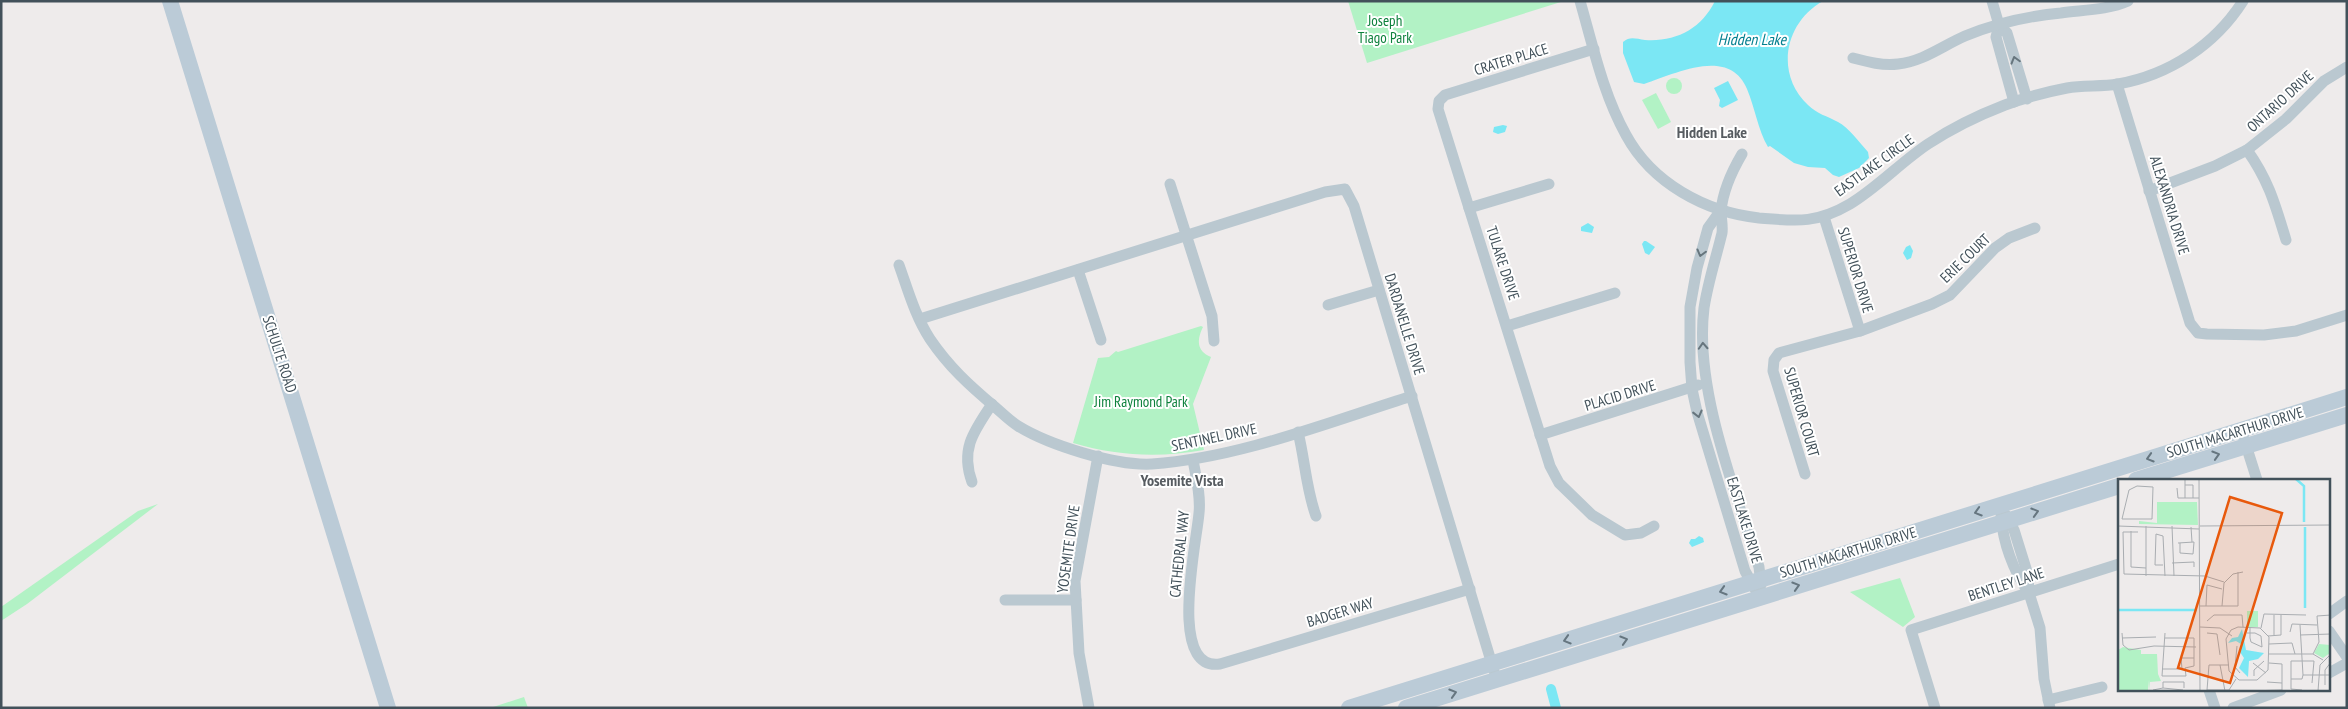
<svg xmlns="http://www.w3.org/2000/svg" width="2348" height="709" viewBox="0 0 2348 709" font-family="'PT Sans Narrow',sans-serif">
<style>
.green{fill:#b2f2c5}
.water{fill:#7be7f4}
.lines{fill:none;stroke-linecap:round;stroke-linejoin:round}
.canal{stroke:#7be7f4;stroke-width:10}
.street{stroke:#bac8d0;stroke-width:11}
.secondary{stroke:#bbcbd7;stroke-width:16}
.oneway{stroke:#66757d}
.oneway2{stroke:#667680}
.labels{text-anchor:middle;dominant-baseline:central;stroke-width:4;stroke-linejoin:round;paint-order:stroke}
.park-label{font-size:15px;fill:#0d813c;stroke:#fff}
.street-label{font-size:15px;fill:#42515a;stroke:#fff}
.water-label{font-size:16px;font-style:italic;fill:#037f8f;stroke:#fff}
.neighbourhood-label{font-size:16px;font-weight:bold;fill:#575c61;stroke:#fff}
.inset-river{fill:none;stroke:#7be7f4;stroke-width:2.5}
.inset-road{fill:none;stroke:#a9adb1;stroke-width:1}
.view{fill:#e8590c;fill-opacity:0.15;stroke:#e8590c;stroke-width:2.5}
.inset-edge{fill:none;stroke:#42515a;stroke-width:2.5}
</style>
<rect width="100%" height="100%" fill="#eeebeb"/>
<g class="green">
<polygon points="1348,1 1564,1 1367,63"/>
<circle cx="1674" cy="86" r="8"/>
<polygon points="1656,93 1671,122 1658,129 1642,100"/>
<path d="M1201,326l2,1c-6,12 -7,24 8,30l-18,47 11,46c-45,8 -87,6 -131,-7l25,-85 11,-1 7,-6 2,1z"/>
<polygon points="158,504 27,604 1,621 1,607 138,511"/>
<polygon points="1900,578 1915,617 1903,627 1850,592"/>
<polygon points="524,697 528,708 490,708"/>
</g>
<g class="water">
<path d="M1715,1h108c-39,22 -48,73 -15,104 9,9 19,11 30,17 11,6 21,20 30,30l1,6 -10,10 -20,9 -6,-2 -8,-7 -17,-1 -14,-4 -24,-17 -2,1c-10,-17 -13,-39 -21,-58 -18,-43 -72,-15 -103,-5l-10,-2 -11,-29v-11c7,-6 13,-3 22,-2 31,2 56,-11 70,-39z"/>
<polygon points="1728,81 1738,100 1722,108 1719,106 1720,100 1714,88"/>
<polygon points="1503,125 1507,126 1505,132 1498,134 1493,132 1494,127"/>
<polygon points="1588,223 1594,227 1592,233 1581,231 1581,227"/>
<polygon points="1644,241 1646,241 1655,247 1649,255 1645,253 1642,244"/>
<polygon points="1910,245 1913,251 1911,258 1907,260 1903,253 1906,247"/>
<polygon points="1699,536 1703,538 1704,542 1692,547 1689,543 1691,539 1695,539"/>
</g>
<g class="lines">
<polyline class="canal" points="1551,689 1556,708"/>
<g class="street">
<path d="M1580,1c13,45 23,93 46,134 26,48 79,77 133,83 37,3 57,6 91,-14 28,-17 51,-42 78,-60 24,-16 51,-29 77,-39 19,-7 41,-13 62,-17 17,-3 34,-1 51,-4 51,-9 97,-39 125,-83"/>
<polyline points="1992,1 1999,25 1996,37 2014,102"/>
<polyline points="1999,25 2007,33 2027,99"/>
<polyline points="1594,49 1445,95 1439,101 1438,109 1550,466 1559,483 1592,515 1625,535 1641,533 1654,526"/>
<path d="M1853,58c15,4 30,8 45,6 26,-3 44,-18 67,-28 29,-12 64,-20 96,-23 21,-3 47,-3 67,-12"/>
<polyline points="2117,84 2190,323 2198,333 2207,334 2264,335 2296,331 2347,315"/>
<path d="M2247,150c22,31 28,54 39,90"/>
<path d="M1742,154c-10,17 -19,36 -21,57 0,7 2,15 1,22 -6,25 -14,49 -18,75 -10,80 31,182 55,259l2,18"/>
<polyline points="1170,184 1212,316 1214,341"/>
<polyline points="2149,191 2215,166 2247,150 2286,119 2324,81 2347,67"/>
<polyline points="1469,208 1549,184"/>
<polyline points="1721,210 1708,228 1697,268 1690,307 1690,362 1692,389 1697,412 1745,571 1755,589"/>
<polyline points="1824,217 1860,331"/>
<path d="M899,265c9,25 16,51 31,74 19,28 39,46 65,68 7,6 15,14 23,19 31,19 97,40 134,38 87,-6 177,-42 260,-68"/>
<polyline points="1078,270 1101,340"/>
<polyline points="1328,305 1379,290"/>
<polyline points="920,319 1325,192 1345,189 1354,206 1494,671"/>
<polyline points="1507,326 1615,293"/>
<path d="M1298,432c7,28 8,57 18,84"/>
<polyline points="1540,435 1698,385"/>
<polyline points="2244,439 2257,480"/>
<path d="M1193,460c3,17 8,36 6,53 -2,28 -32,159 21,151l250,-75"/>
<polyline points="1805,474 1773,371 1774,360 1779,353 1860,331 1932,304 1950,295 1995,248 2009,238 2035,228"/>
<path d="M972,482c-12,-33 2,-51 20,-78"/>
<polyline points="2006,515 2014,530 2028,575 2029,593 2040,628 2044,679 2050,708"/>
<path d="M2001,516c2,26 12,55 28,77"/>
<polyline points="1005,600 1076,600"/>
<polyline points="2329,614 2347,601"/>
<polyline points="2329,631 2347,657"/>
<polyline points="2329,673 2347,663"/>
<polyline points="2209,690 2215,708"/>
<polyline points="2048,700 2102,687"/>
<polyline points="1089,708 1079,653 1075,581 1098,456"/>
<polyline points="1935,708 1911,630 2119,564"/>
<polyline points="2233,708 2281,690"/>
</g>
<g class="secondary">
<polyline points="170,1 388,708"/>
<polyline points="2136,480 2347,415"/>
<polyline points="1349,708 2347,397"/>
<polyline points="1406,708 2119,486"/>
</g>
</g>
<defs><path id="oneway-chevron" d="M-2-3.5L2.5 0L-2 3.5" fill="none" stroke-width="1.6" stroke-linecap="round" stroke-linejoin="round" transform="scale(1.25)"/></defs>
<g class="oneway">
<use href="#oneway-chevron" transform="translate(2015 60) rotate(-106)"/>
<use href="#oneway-chevron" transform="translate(1701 253) rotate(105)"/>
<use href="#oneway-chevron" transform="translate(1703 346) rotate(-93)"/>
<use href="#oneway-chevron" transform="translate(1698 414) rotate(76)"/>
</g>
<g class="oneway2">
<use href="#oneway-chevron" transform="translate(2216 455) rotate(-17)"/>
<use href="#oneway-chevron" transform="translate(2150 458) rotate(163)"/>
<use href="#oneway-chevron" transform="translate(1978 512) rotate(163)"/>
<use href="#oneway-chevron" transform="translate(2035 512) rotate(-17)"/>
<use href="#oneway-chevron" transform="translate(1796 586) rotate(-17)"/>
<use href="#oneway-chevron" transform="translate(1723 591) rotate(163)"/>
<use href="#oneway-chevron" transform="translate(1567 640) rotate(163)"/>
<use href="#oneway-chevron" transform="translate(1624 640) rotate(-17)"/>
<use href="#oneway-chevron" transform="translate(1453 693) rotate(-17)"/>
</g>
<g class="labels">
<g class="park-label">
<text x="1385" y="20">Joseph<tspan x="1385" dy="17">Tiago Park</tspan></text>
<text x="1141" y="401">Jim Raymond Park</text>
</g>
<g class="street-label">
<text transform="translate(1511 59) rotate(-17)">CRATER PLACE</text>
<text transform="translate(2280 101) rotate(-42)">ONTARIO DRIVE</text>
<text transform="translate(1874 165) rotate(-36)">EASTLAKE CIRCLE</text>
<text transform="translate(2170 205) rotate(73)">ALEXANDRIA DRIVE</text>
<text transform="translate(1965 258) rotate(-44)">ERIE COURT</text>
<text transform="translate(1503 263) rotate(72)">TULARE DRIVE</text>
<text transform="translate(1856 270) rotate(73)">SUPERIOR DRIVE</text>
<text transform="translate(1405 324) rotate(73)">DARDANELLE DRIVE</text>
<text transform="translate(280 354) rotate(72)">SCHULTE ROAD</text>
<text transform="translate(1620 395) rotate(-17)">PLACID DRIVE</text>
<text transform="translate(1802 412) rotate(74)">SUPERIOR COURT</text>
<text transform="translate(2235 432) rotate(-17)">SOUTH MACARTHUR DRIVE</text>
<text transform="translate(1214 437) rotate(-12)">SENTINEL DRIVE</text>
<text transform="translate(1745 520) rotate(73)">EASTLAKE DRIVE</text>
<text transform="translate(1068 549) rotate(-82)">YOSEMITE DRIVE</text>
<text transform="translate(1848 552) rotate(-17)">SOUTH MACARTHUR DRIVE</text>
<text transform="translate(1179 554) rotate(-84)">CATHEDRAL WAY</text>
<text transform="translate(2006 584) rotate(-18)">BENTLEY LANE</text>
<text transform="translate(1340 612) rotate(-17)">BADGER WAY</text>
</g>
<g class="water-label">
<text x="1752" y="39">Hidden Lake</text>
</g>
<g class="neighbourhood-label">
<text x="1712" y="132">Hidden Lake</text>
<text x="1182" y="480">Yosemite Vista</text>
</g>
</g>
<g transform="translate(2118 479)">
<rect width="212" height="212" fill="#eeebeb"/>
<path d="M39,23h40l1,23 -59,-1v-3l18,2zM129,132h11v16h-11zM201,165l11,1v8l-7,5 -9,-5zM5,168l18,3v4h16l1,20 3,7 -11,1v9l-1,-11 -1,11h-30v-41z" fill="#b2f2c5"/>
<path d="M124,150l4,21 18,3 -6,6 -9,2 -1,16 -9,-9 5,-10 -4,-6 1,-8 -5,-3 -8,2 4,-5 6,-1z" fill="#7be7f4"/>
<path class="inset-river" d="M178,0l8,7v36M187,48v81M0,131h79"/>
<path class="inset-road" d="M67,0v19M81,0l1,212M67,6h8v13M19,7l16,1 -1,32h-30l7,-29zM59,9l1,10h21M0,47l81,3M54,47l2,50M82,47l131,-1M73,48l1,15M13,52v36l15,1M60,64l16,-1M62,64v10l13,1 1,-12M54,84l22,-1v5M45,86h-8l1,-31 7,2 2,40M6,95l81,2 19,6M6,95l-1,-42h15M28,97v-50M81,127h39v-34M88,127l1,-21 15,4M104,127l2,-23 9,-9 10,-2M156,136v20M89,142l7,-6h28l1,12M182,146l3,50M82,148l20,1 12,8M120,148l22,1 9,9 -1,33 -11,10h-18l-10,-9 -3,-32 5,-9zM143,149l3,-14 42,1M172,153l2,-8 25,1M4,154l1,12 6,5 25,-4 42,1M47,154l-3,43h24l-1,-8 9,-2v-28h-29M89,154l10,1 3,21M129,154h8l6,3 1,11 -11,-5 -1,-4v-11M182,156l31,-1M150,157l13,-1v-20M4,159l34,-1M151,165l23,-1 3,11M119,167l-2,21 5,6M150,175h45l10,6M195,175l6,-12 -2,-26 14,-1M135,184l13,10M102,186l5,26M111,186h-20l-2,25h22l7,-11M44,190h20M64,190l-1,-11h13M185,196h28M136,197v-6l10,-9M173,200h11l1,-4M149,203l15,1M207,206v-15l6,-8M45,209v-6h21v6M35,211l10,-2 20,2M184,211l-11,-1v-28h23l-2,22M131,212l33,-1v-26l-13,-1M200,212l2,-26 11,-11"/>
<path class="view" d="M112,18l52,16 -52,170 -52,-15z"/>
<rect width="212" height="212" class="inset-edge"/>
</g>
<rect width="2348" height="709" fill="none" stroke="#42515a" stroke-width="5"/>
</svg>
